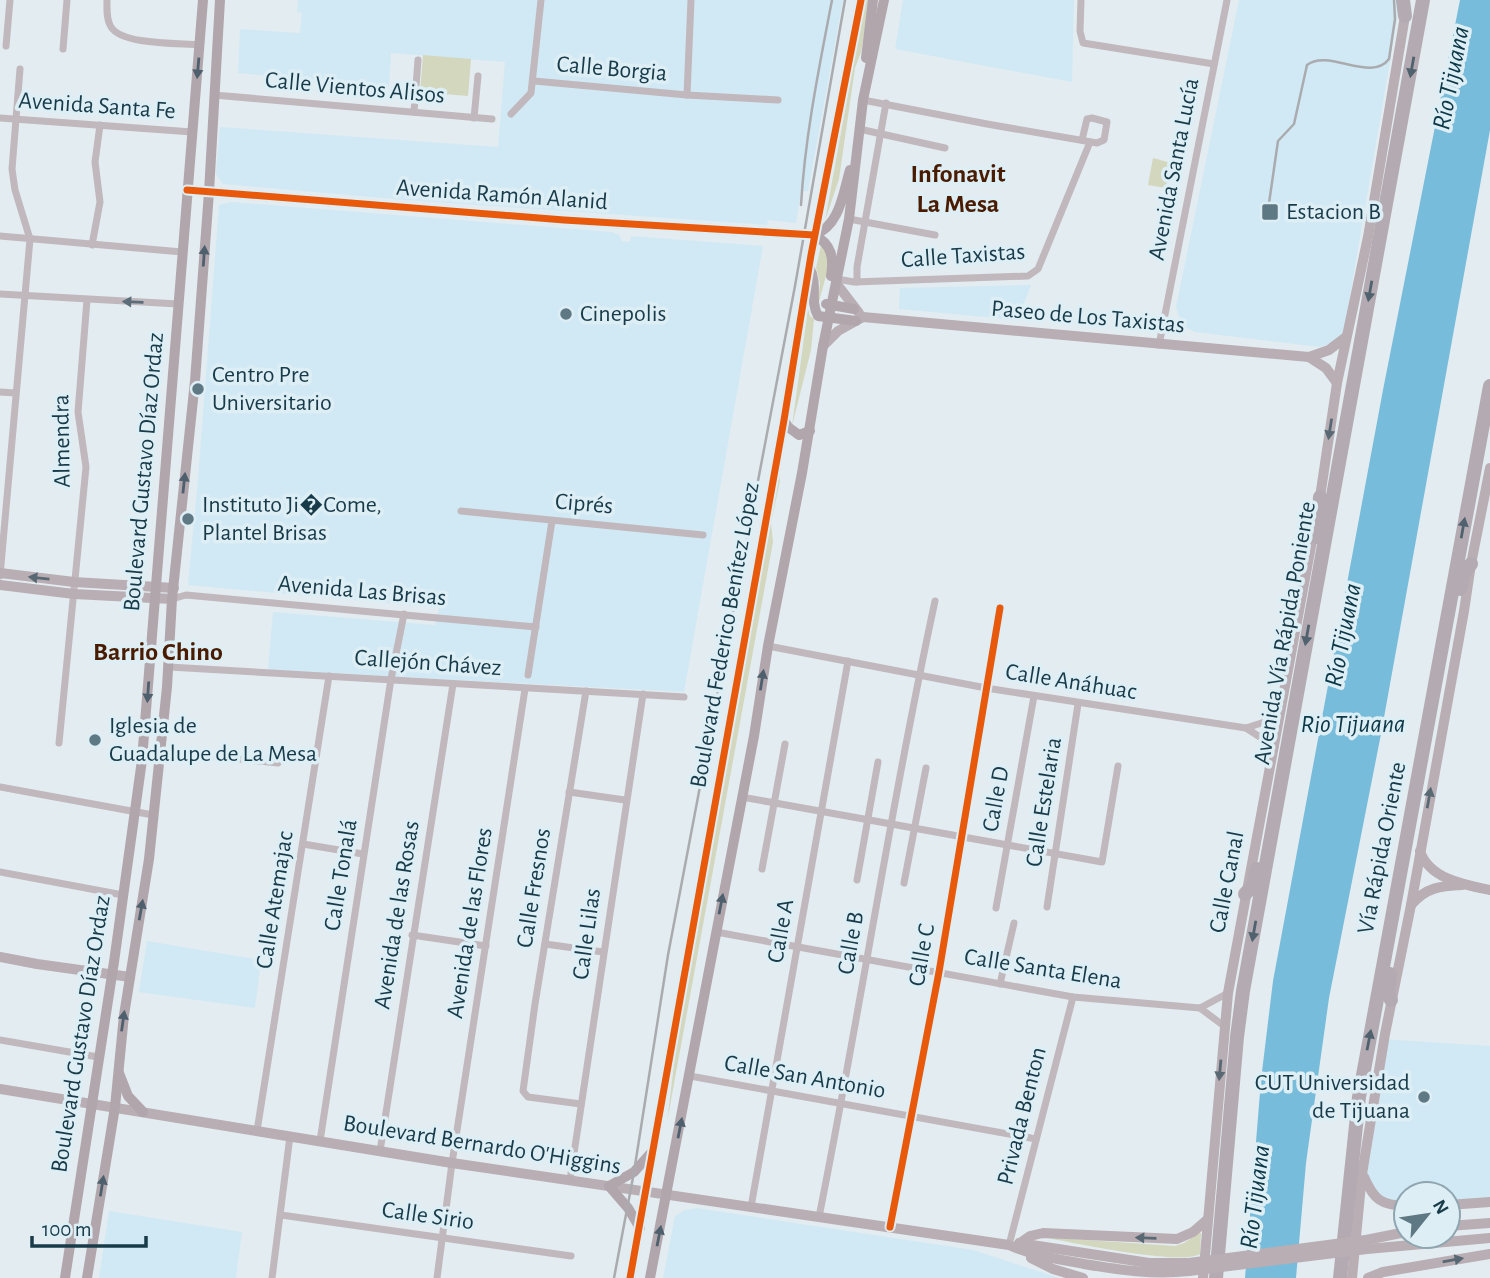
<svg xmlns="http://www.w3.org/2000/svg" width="1490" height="1278" viewBox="0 0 1490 1278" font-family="'Alegreya Sans',sans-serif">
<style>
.built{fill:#d1e9f4}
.green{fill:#d3d7be}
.water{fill:#77bcda}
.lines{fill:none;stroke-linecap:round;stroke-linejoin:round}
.street{stroke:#c0b8bd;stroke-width:7}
.secondary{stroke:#b8aeb4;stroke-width:10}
.primary{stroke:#b2a6ad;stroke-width:10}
.highway{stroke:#b4abb2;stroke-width:14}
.rail{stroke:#aaabaf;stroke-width:2.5}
.secondary-bridge{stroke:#b8aeb4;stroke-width:10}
.cycleway-casing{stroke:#deeef5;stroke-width:11}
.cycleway{stroke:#e8590c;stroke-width:7}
.oneway{fill:#4f626e}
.oneway2{fill:#4e606d}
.oneway3{fill:#5b6d78}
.oneway4{fill:#586974}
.poi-dot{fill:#5f7984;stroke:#deeef5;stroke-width:2.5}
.labels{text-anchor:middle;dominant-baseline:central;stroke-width:7;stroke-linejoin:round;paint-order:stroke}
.street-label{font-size:24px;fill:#183b4a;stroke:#deeef5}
.poi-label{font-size:24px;fill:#183b4a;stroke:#deeef5;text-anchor:start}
.water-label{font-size:26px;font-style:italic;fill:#0b3747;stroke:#deeef5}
.neighbourhood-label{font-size:26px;font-weight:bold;fill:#491b00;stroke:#deeef5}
</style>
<rect width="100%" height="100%" fill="#e3ecf0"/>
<g class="built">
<polygon points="298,0 843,0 808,191 801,191 796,223 768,220 767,225 406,200 223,184 216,174 220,127 498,147 505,62 391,53 389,87 238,73 240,29 300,33 302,13 297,12"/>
<polygon points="903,0 1074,0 1072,82 895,49"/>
<polygon points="1239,0 1397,0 1397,20 1344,331 1339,339 1330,344 1319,347 1195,332 1187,328 1180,320 1176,307"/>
<polygon points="232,202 612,232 619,235 622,241 630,242 631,236 763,246 684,692 268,670 273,612 435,625 439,608 188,585 198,480 219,205"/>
<polygon points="1031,285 1018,320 899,309 900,288"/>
<polygon points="147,941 261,960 255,1008 139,992"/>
<polygon points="1381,1039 1490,1046 1490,1200 1448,1203 1448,1194 1406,1194 1406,1205 1388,1204 1372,1192 1365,1166"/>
<polygon points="697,1208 973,1250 1059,1278 663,1278 675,1216 685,1210"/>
<polygon points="109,1211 242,1232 236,1278 99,1278"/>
</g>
<g class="green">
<polygon points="865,0 870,0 861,52 855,68 839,179 825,221"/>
<polygon points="423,55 471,59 468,96 420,92"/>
<polygon points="1153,158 1171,163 1166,188 1148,185"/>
<polygon points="821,245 825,246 829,265 817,309 820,283 816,268"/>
<polygon points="808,309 810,316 814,319 811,350 792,426"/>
<polygon points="779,472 780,481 771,523 773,542 667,1122 678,1032"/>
<path d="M1199,1233h2l-1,21c-20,12 -130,-12 -158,-17l133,9 9,-3z"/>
</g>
<polygon class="water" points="1460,0 1490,0 1490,130 1381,734 1329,998 1306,1163 1296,1278 1245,1278 1261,1080 1273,981 1383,390"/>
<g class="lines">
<g class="street">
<path d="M107,0c0,9 -1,19 4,27 11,18 68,16 89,18"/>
<polyline points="1081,0 1080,31 1083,43 1214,64"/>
<polyline points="6,46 10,0"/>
<polyline points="63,49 67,0"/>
<polyline points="534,81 687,95 778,100"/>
<polyline points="214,95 492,119"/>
<polyline points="687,95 691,0"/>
<polyline points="863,100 987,124 1097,143 1104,140 1107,122 1092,118 1087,119 1082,140"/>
<polyline points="414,112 418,60"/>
<polyline points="511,114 531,93 541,0"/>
<polyline points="0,118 192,132"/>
<polyline points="474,118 478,76"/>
<polyline points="859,129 945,148"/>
<polyline points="849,219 935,235"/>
<polyline points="0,236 182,252"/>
<polyline points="92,245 100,202 95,162 100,125"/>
<polyline points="837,279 854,282 1028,276 1038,269 1090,142"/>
<polyline points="857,282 857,267 886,103"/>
<polyline points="0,294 178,304"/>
<polyline points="1159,345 1227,0"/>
<polyline points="0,392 15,393"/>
<polyline points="461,511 703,535"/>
<polyline points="0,576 30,239 15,190 12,169 20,69"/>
<polyline points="172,599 186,595 536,627"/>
<polyline points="768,646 986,688 1246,728 1275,747"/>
<polyline points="169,667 684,697"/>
<polyline points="528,675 552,521"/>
<polyline points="1246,728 1280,717"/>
<polyline points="59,743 86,467 78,412 87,300"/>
<polyline points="160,751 278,763"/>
<polyline points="0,787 153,815"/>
<polyline points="569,792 625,800"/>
<polyline points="742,797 1102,862 1118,766"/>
<polyline points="303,844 363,854"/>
<polyline points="762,869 785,744"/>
<polyline points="0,872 123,895"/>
<polyline points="857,880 878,762"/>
<polyline points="904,883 926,768"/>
<polyline points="1047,907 1078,704"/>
<polyline points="996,908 1034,696"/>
<polyline points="716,932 1073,997 1200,1008 1228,993"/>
<polyline points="412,935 486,946"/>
<polyline points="545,944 603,952"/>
<polyline points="1000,984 1014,923"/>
<polyline points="1200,1008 1224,1026"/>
<polyline points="0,1040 98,1057"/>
<polyline points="690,1076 1036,1139"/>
<polyline points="581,1104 528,1097 523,1091 535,1004 586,691"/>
<polyline points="257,1131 329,676"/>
<polyline points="320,1141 391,679 404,614"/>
<polyline points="380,1151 453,684"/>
<polyline points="570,1180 643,694"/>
<polyline points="751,1207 848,661"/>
<polyline points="281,1215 571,1256"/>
<path d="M819,1217c41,-205 72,-412 116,-616"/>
<polyline points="890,1227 939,972 1000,608"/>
<polyline points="1009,1245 1073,997"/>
<polyline points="272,1278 290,1136"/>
<polyline points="437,1278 452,1163 525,689"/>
</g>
<g class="secondary">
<polyline points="187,190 564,220 814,235"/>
<polyline points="836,283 859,313"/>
<polyline points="823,346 838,331 863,317 1309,357 1326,368 1337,383"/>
<polyline points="1309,357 1329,350 1346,337"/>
<polyline points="1319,504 1337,383 1368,237 1406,10"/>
<polyline points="0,573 74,582 174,588"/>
<polyline points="0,585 74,594 172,599"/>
<path d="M1420,851c9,28 45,34 70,39"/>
<path d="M1411,905c15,-18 30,-19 51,-20"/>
<polyline points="0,957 37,964 130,977"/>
<path d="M0,1089l452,74 557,82c24,11 49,14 75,19 36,6 69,11 105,7"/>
<path d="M1364,1177c10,23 17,28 42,29"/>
<polyline points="1448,1205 1490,1202"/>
<polyline points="1448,1226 1490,1223"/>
<polyline points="1366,1240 1406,1232"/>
<polyline points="1019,1243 1149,1263 1189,1263"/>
<polyline points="1020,1243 1030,1236 1043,1233 1177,1239 1193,1232 1208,1219"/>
<polyline points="1367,1249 1490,1238"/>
<polyline points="1031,1258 1053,1269 1083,1278"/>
<polyline points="1203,1278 1228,993 1314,530"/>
<polyline points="1352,1278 1362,1174 1385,1034 1411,905 1464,611 1471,564 1490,468"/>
<polyline points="1368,1278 1383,1272 1490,1254"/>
</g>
<g class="primary">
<polyline points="866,58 873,0"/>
<path d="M814,235c18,9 20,23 17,41"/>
<path d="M814,235c26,-9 29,-42 36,-65"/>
<path d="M809,267c10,18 0,32 9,49l38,5"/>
<polyline points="826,304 854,309"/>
<polyline points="784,420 788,427 799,435 810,431"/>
<polyline points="119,1073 128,1096 143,1112"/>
<polyline points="640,1228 628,1208 609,1186 634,1172 650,1154"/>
<polyline points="65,1278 114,962 142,760 203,0"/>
<polyline points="87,1278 115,1107 124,1015 149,859 167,687 172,599 195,381 209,192 220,0"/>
<polyline points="630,1278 784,420 811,255 861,0"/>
<polyline points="650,1278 754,736 768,646 802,473 823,346 849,219 863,100 884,0"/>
</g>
<g class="highway">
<polyline points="1403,0 1405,16"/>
<polyline points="1317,537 1320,497"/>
<polyline points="1460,589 1463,574 1471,564"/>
<polyline points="1245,894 1253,886 1257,869"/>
<polyline points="1390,974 1388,993 1391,1000"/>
<polyline points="1216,1278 1237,1037 1243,991 1423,0"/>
<polyline points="1340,1278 1359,1097 1490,386"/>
</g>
<g class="rail">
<path d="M801,205c4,-69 18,-137 31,-205"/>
<path d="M1267,217l11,-76 16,-17 13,-59c21,-17 64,18 82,-6l6,-40 -1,-19"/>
<polyline points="614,1278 634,1172 668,955 795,286 845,0"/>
</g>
<g class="secondary-bridge">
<polyline points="1189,1263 1366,1240"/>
<polyline points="1189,1271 1367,1249"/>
</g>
<g class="cycleway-casing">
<g id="cycleway">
<polyline points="187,190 564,220 814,235"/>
<polyline points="890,1227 939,972 1000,608"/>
<polyline points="630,1278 784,420 811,255 861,0"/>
</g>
</g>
<use href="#cycleway" class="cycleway"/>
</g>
<defs><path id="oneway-solid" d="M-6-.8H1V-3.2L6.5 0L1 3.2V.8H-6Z" transform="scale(1.75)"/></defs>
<g class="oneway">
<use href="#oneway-solid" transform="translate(1412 67) rotate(100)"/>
<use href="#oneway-solid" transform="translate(1370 291) rotate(100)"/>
<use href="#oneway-solid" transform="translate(1463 528) rotate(-80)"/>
<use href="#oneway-solid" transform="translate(1307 635) rotate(100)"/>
<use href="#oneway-solid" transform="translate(1254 931) rotate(100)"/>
<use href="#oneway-solid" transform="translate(1369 1040) rotate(-79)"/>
</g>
<g class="oneway2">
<use href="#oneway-solid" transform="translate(198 68) rotate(95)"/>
<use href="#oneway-solid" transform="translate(204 256) rotate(-86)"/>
<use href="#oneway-solid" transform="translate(184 483) rotate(-84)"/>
<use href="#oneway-solid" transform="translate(762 680) rotate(-81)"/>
<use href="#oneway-solid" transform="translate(148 692) rotate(94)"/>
<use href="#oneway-solid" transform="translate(721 904) rotate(-79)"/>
<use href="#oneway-solid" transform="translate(141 910) rotate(-80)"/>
<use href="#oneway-solid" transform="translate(123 1021) rotate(-82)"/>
<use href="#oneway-solid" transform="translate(680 1128) rotate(-79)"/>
<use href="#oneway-solid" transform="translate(102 1186) rotate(-81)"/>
<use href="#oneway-solid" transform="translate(659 1236) rotate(-79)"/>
</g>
<use class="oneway3" href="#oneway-solid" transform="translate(133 302) rotate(-178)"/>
<g class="oneway4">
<use href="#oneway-solid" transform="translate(1330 429) rotate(99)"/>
<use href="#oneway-solid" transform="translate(39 578) rotate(-174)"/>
<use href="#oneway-solid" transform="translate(1429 798) rotate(-80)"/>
<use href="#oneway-solid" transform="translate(1220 1070) rotate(95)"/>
<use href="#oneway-solid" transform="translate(1146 1238) rotate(-178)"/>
<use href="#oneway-solid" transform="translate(1453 1260) rotate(-10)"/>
</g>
<g class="poi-dot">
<rect x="1261" y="203" width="18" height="18" rx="3.5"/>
<circle cx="566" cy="314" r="7"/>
<circle cx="198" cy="389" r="7"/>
<circle cx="188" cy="519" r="7"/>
<circle cx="95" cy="740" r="7"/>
<circle cx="1424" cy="1097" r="7"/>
</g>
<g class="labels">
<g class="street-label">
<text transform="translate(612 69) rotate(5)">Calle Borgia</text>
<text transform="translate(355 88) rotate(5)">Calle Vientos Alisos</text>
<text transform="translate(97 106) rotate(4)">Avenida Santa Fe</text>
<text transform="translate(1174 169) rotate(-79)">Avenida Santa Lucía</text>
<text transform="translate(502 195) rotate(4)">Avenida Ramón Alanid</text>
<text transform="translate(963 256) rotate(-4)">Calle Taxistas</text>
<text transform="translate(1088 317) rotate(5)">Paseo de Los Taxistas</text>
<text transform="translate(62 441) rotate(-91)">Almendra</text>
<text transform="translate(144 472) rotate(-85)">Boulevard Gustavo Díaz Ordaz</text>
<text transform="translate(584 504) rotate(5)">Ciprés</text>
<text transform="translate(362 591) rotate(5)">Avenida Las Brisas</text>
<text transform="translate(1285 633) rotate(-80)">Avenida Vía Rápida Poniente</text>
<text transform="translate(725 635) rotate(-80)">Boulevard Federico Benítez López</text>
<text transform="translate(428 663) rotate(4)">Callejón Chávez</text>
<text transform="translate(1071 682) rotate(9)">Calle Anáhuac</text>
<text transform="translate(996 799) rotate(-80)">Calle D</text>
<text transform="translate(1044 802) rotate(-81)">Calle Estelaria</text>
<text transform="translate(1382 848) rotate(-79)">Vía Rápida Oriente</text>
<text transform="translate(341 875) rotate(-81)">Calle Tonalá</text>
<text transform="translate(1227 882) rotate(-79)">Calle Canal</text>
<text transform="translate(534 888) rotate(-81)">Calle Fresnos</text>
<text transform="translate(275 900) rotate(-81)">Calle Atemajac</text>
<text transform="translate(397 915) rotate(-81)">Avenida de las Rosas</text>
<text transform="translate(470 923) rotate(-81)">Avenida de las Flores</text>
<text transform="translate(781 931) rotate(-80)">Calle A</text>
<text transform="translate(587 934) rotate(-82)">Calle Lilas</text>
<text transform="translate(851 943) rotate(-80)">Calle B</text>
<text transform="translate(922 955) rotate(-80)">Calle C</text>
<text transform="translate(1043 969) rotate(9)">Calle Santa Elena</text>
<text transform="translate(81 1034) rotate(-81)">Boulevard Gustavo Díaz Ordaz</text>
<text transform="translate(805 1077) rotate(10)">Calle San Antonio</text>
<text transform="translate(1022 1116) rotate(-76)">Privada Benton</text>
<text transform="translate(482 1145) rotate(9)">Boulevard Bernardo O'Higgins</text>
<text transform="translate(428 1216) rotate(8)">Calle Sirio</text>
</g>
<g class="poi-label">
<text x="1286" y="212">Estacion B</text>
<text x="580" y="314">Cinepolis</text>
<text x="212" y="375">Centro Pre<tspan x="212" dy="28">Universitario</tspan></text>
<text x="202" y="505">Instituto Ji�Come,<tspan x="202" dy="28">Plantel Brisas</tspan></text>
<text x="109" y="726">Iglesia de<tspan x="109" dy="28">Guadalupe de La Mesa</tspan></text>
<text x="1410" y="1083" text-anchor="end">CUT Universidad<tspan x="1410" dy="28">de Tijuana</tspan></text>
</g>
<g class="water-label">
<text transform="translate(1451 78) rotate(-79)">Río Tijuana</text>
<text transform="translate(1343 635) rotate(-79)">Río Tijuana</text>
<text x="1353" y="724">Rio Tijuana</text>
<text transform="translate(1255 1197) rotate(-83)">Río Tijuana</text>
</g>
<g class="neighbourhood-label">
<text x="958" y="174">Infonavit<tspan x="958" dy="30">La Mesa</tspan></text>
<text x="158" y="652">Barrio Chino</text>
</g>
</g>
<g transform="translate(1427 1215) rotate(60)"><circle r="33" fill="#deeef5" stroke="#8fa6b1" stroke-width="2"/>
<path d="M0-5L12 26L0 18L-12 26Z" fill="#5f7984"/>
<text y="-10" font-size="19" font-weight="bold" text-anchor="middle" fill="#183b4a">N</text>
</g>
<path d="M32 1236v10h114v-10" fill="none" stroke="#183b4a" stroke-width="3.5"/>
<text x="42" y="1236" font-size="21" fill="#183b4a" stroke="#deeef5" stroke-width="5" paint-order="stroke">100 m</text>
</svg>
